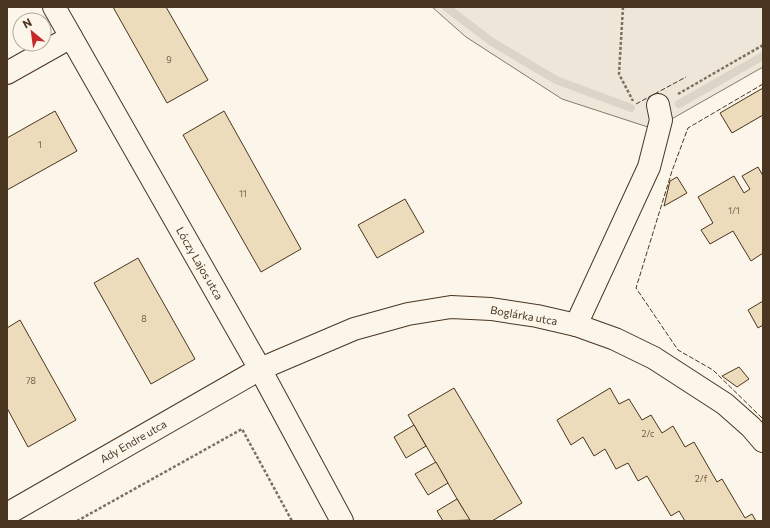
<svg xmlns="http://www.w3.org/2000/svg" width="770" height="528" viewBox="0 0 770 528" font-family="Commissioner,sans-serif">
<style>
.green{fill:#ede6d9;stroke:#887966}
.lines{fill:none;stroke-linecap:round;stroke-linejoin:round}
.stream{stroke:#dcd4c6;stroke-width:8}
.building{fill:#ecdcbc;stroke:#4a3520}
.minor-casing{stroke:#4a3520;stroke-width:24}
.path{stroke:#7f6f5c;stroke-width:2.5;stroke-dasharray:3 2;stroke-linecap:butt}
.minor{stroke:#fbf6e9;stroke-width:22}
.fence{stroke:#4a3520;stroke-width:1;stroke-dasharray:5 2;stroke-linecap:butt}
.labels{text-anchor:middle;dominant-baseline:central;stroke-width:3;stroke-linejoin:round;paint-order:stroke}
.number-label{font-size:9px;fill:#725f47}
.street-label{font-size:11px;fill:#4a3520;stroke:#fbf6e9}
</style>
<rect width="100%" height="100%" fill="#fbf6e9"/>
<polygon class="green" points="432,7 763,7 763,67 654,129 562,99 466,37"/>
<g class="lines">
<g class="stream">
<polyline points="446,7 492,42 556,80 631,108"/>
<polyline points="679,104 763,56"/>
</g>
</g>
<g class="building">
<polygon points="113,7 166,7 208,80 167,103"/>
<polygon points="763,88 763,115 732,133 720,113"/>
<polygon points="55,111 77,151 7,190 7,138"/>
<polygon points="224,111 301,249 261,272 183,135"/>
<polygon points="758,167 763,176 763,253 751,261 733,231 710,244 701,230 713,223 698,197 734,176 744,193 750,189 742,176"/>
<polygon points="677,177 687,193 664,206 670,181"/>
<polygon points="405,199 424,232 377,258 358,225"/>
<polygon points="138,258 195,359 151,384 94,283"/>
<polygon points="763,301 763,325 758,328 748,310"/>
<polygon points="20,320 76,420 28,447 7,408 7,328"/>
<polygon points="739,367 749,379 737,387 722,376"/>
<polygon points="454,388 522,503 492,521 470,521 408,415"/>
<polygon points="610,388 619,404 629,399 642,420 651,415 662,433 673,426 685,447 694,442 717,482 722,479 745,518 752,514 756,521 685,521 679,511 671,516 647,476 638,481 628,463 616,469 605,449 594,456 583,437 571,445 557,420"/>
<polygon points="414,425 426,446 406,458 394,437"/>
<polygon points="436,462 448,483 428,495 415,474"/>
<polygon points="457,499 470,520 443,521 437,511"/>
</g>
<g class="lines">
<g class="minor-casing">
<g id="minor">
<polyline points="54,7 260,369 342,521"/>
<polyline points="7,73 71,37"/>
<polyline points="576,325 649,167 661,120 658,105"/>
<polyline points="7,514 260,369 354,329 408,314 451,307 491,309 537,316 576,325 615,339 654,358 725,404 751,427 763,441"/>
</g>
</g>
<g class="path">
<polyline points="623,7 619,74 633,101"/>
<polyline points="678,94 763,45"/>
<polyline points="77,521 242,429 292,521"/>
</g>
<use href="#minor" class="minor"/>
<g class="fence">
<polyline points="763,84 688,128 672,171 636,288 678,350 713,370 763,419"/>
<polyline points="636,104 686,77"/>
</g>
</g>
<g class="labels">
<g class="number-label">
<text x="169" y="59">9</text>
<text x="40" y="144">1</text>
<text x="243" y="193">11</text>
<text x="734" y="210">1/1</text>
<text x="144" y="318">8</text>
<text x="31" y="380">78</text>
<text x="648" y="433">2/c</text>
<text x="701" y="478">2/f</text>
</g>
<g class="street-label">
<text transform="translate(200 263) rotate(60)">Lóczy Lajos utca</text>
<text transform="translate(524 315) rotate(10)">Boglárka utca</text>
<text transform="translate(133 441) rotate(-30)">Ady Endre utca</text>
</g>
</g>
<rect width="770" height="528" fill="none" stroke="#4a3520" stroke-width="16"/>
<g transform="translate(32 32) rotate(331)"><circle r="19" fill="#fbf6e9" stroke="#b4a999"/>
<path d="M0-3L7 15L0 10L-7 15Z" fill="#c62828"/>
<text y="-6" font-size="11" font-weight="bold" text-anchor="middle" fill="#4a3520">N</text>
</g>
</svg>
